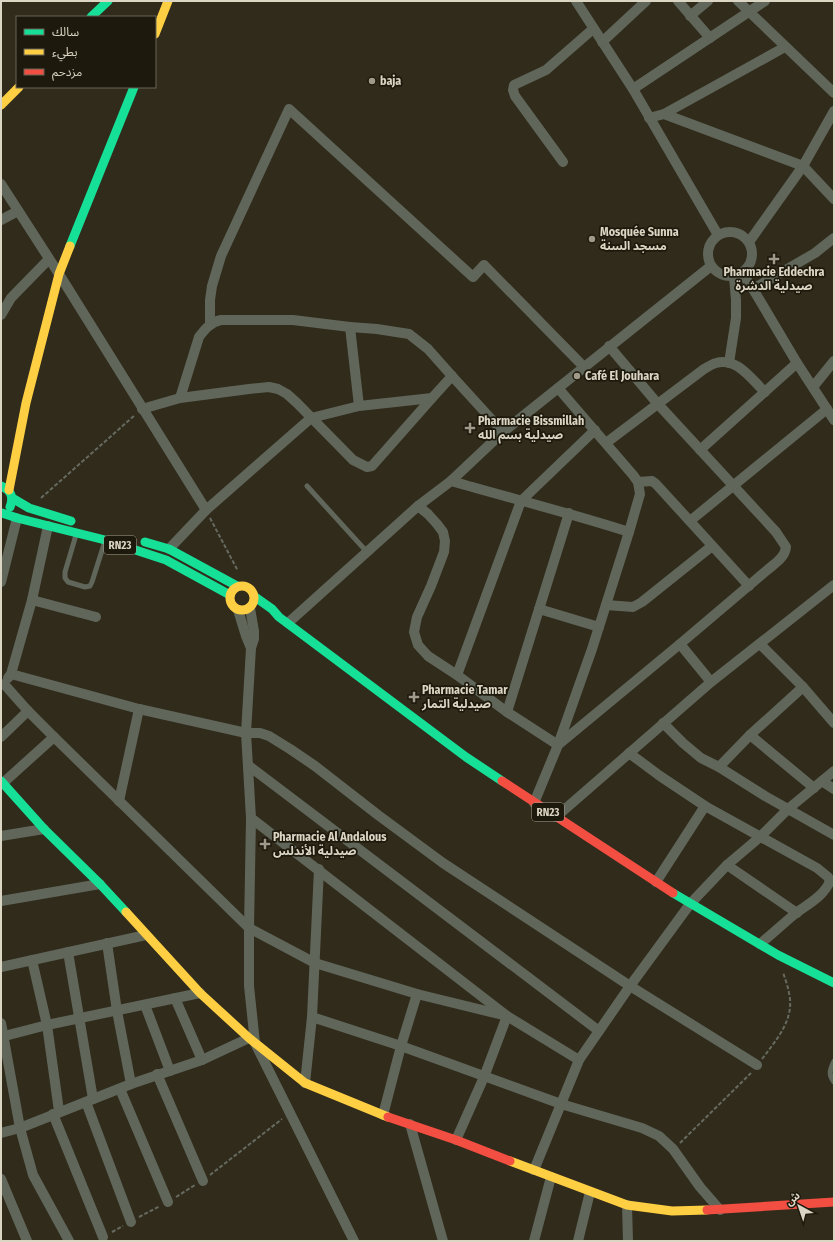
<svg xmlns="http://www.w3.org/2000/svg" width="835" height="1242" viewBox="0 0 835 1242" font-family="'Fira Sans Condensed','Noto Sans Arabic',sans-serif">
<style>
.lines{fill:none;stroke-linecap:round;stroke-linejoin:round}
.path{stroke:#666a5f;stroke-width:2;stroke-dasharray:4 2;stroke-linecap:butt}
.lane{stroke:#60665a;stroke-width:5}
.street{stroke:#60665a;stroke-width:10}
.fast{stroke:#16e098;stroke-width:9}
.slow{stroke:#ffcf43;stroke-width:9}
.jam{stroke:#f24e42;stroke-width:9}
.poi-dot{fill:#9f9a89;stroke:#1d190c;stroke-width:1.5}
.labels{text-anchor:middle;dominant-baseline:central;stroke-width:3.5;stroke-linejoin:round;paint-order:stroke}
.shield{fill:#1d190c;stroke:#a29d8d;stroke-width:1}
.shield-label{font-size:11px;font-weight:bold;fill:#dbd5c4}
.poi-label{font-size:12px;font-weight:bold;fill:#dbd5c4;stroke:#1d190c;text-anchor:start}
</style>
<rect width="100%" height="100%" fill="#302b1b"/>
<g class="lines">
<g class="path">
<polyline points="41,498 135,415"/>
<polyline points="210,518 238,571"/>
<path d="M762,1059c15,-20 33,-40 27,-66 -1,-7 -4,-14 -6,-21"/>
<polyline points="680,1143 751,1073"/>
<polyline points="210,1175 282,1119"/>
<polyline points="176,1197 195,1185"/>
<polyline points="139,1217 160,1206"/>
<polyline points="112,1232 123,1226"/>
</g>
<g class="lane">
<polyline points="307,486 367,552"/>
<polyline points="76,535 65,572 65,578 68,582 85,587 90,586 92,582 105,541"/>
<path d="M834,1061c-4,8 -6,14 0,21"/>
</g>
<g class="street">
<polyline points="576,1 633,89 718,235"/>
<polyline points="678,1 710,38"/>
<polyline points="738,1 834,93"/>
<polyline points="690,16 708,1"/>
<polyline points="602,42 646,1"/>
<polyline points="633,89 765,1"/>
<polyline points="664,114 785,47"/>
<polyline points="649,118 664,114 803,166 834,199"/>
<polyline points="563,162 515,96 513,90 514,85 546,70 593,29"/>
<polyline points="1,184 59,274 206,510"/>
<polyline points="1,220 18,211"/>
<circle cx="730" cy="254" r="22"/>
<polyline points="749,242 803,166 834,111"/>
<polyline points="742,273 753,289 797,363 834,420"/>
<polyline points="753,289 815,253 834,238"/>
<polyline points="1,315 11,298 49,259"/>
<polyline points="210,325 210,300 212,286 221,256 289,109 473,277 484,265 584,367"/>
<polyline points="350,327 359,406"/>
<polyline points="729,363 736,318 736,300 734,277"/>
<polyline points="813,387 834,361"/>
<path d="M180,398l19,-61c6,-8 12,-15 22,-17h72l57,7 27,2 32,5 19,15 24,27"/>
<polyline points="142,409 180,398 249,389 269,387 278,389 287,394 297,403 353,460 367,467 372,466 432,398"/>
<path d="M606,443l98,-74c4,-2 8,-5 12,-6 21,-6 35,16 49,29"/>
<polyline points="700,450 797,363"/>
<path d="M451,481c59,17 119,32 178,51"/>
<polyline points="638,482 652,481 656,484 749,586"/>
<path d="M418,506l10,8 9,10 6,8 2,9 -1,11 -13,34 -14,31 -3,15 4,13 10,11 29,19 50,37 51,33 122,-101 86,-73c8,-7 19,-13 20,-24l-10,-15 -119,-129 -48,-57"/>
<polyline points="690,521 827,409"/>
<polyline points="169,549 206,510 311,418 359,406 432,398 452,376 503,432"/>
<polyline points="1,582 17,518"/>
<polyline points="32,600 96,617"/>
<polyline points="606,605 633,607 642,602 712,546"/>
<polyline points="250,608 254,631 254,639 251,648 246,733 251,818 249,928 249,986 255,1043 354,1241"/>
<polyline points="539,609 599,627"/>
<polyline points="238,610 246,636 251,648"/>
<polyline points="288,623 418,506 451,481 503,432 711,266"/>
<polyline points="680,644 711,682"/>
<polyline points="760,644 803,687 834,723"/>
<polyline points="11,674 139,709 246,733 260,733 269,736 290,749 315,766 378,815 443,863 630,986 757,1065"/>
<polyline points="457,675 521,501 595,430"/>
<polyline points="8,678 11,674 32,600 48,526"/>
<polyline points="4,684 28,711 54,737 249,928 315,963 417,994 507,1016 484,1077 456,1140"/>
<polyline points="507,712 569,513"/>
<polyline points="663,723 683,743 701,758 719,767 765,796 834,835"/>
<polyline points="750,735 814,788"/>
<polyline points="1,737 28,711"/>
<path d="M629,753l31,23 45,30 112,62 11,9 2,4c-6,15 -22,23 -34,32 -12,10 -24,21 -36,31"/>
<polyline points="249,766 599,1031"/>
<polyline points="719,767 750,735 803,687"/>
<polyline points="822,781 834,789"/>
<polyline points="3,783 54,737"/>
<polyline points="119,801 139,709"/>
<polyline points="534,803 558,745 592,649 629,532 640,494 638,482 633,475 558,388"/>
<polyline points="556,817 711,682 834,585"/>
<polyline points="251,818 507,1016 579,1060"/>
<polyline points="1,836 44,829"/>
<polyline points="727,865 797,913"/>
<polyline points="656,882 705,806"/>
<polyline points="1,901 100,884"/>
<polyline points="107,943 117,1011 131,1084"/>
<polyline points="68,952 93,1099"/>
<polyline points="32,960 47,1025 59,1111"/>
<polyline points="1,967 146,935"/>
<polyline points="175,998 202,1060"/>
<polyline points="145,1005 170,1071"/>
<polyline points="312,1017 401,1046 561,1104 642,1128 659,1136 673,1149 700,1187 720,1210"/>
<polyline points="1,1023 20,1128 33,1175 69,1241"/>
<polyline points="1,1037 47,1025 200,993"/>
<polyline points="157,1074 203,1181"/>
<polyline points="305,1083 312,1017 319,869"/>
<polyline points="120,1089 168,1202"/>
<polyline points="86,1102 131,1222"/>
<polyline points="53,1114 103,1237"/>
<polyline points="383,1115 401,1046 417,994"/>
<polyline points="410,1124 443,1241"/>
<polyline points="1,1133 20,1128 131,1084 202,1060 249,1038"/>
<polyline points="534,1170 579,1060 630,986 690,904 727,865 760,837 788,809 834,771"/>
<polyline points="1,1179 27,1241"/>
<polyline points="627,1205 628,1241"/>
<polyline points="534,1241 551,1177"/>
<polyline points="578,1241 590,1192"/>
</g>
<g class="fast">
<polyline points="91,17 108,1"/>
<polyline points="70,246 134,87"/>
<path d="M1,486c10,4 13,11 9,21"/>
<polyline points="12,498 29,508 71,521"/>
<polyline points="2,513 17,518 105,540 166,560 230,595"/>
<polyline points="145,542 169,549 237,586"/>
<polyline points="255,597 272,609 279,617 466,757 502,781"/>
<polyline points="1,781 44,829 100,884 126,912"/>
<polyline points="673,893 778,955 834,983"/>
</g>
<g class="slow">
<polyline points="155,34 168,1"/>
<polyline points="1,105 19,87"/>
<polyline points="9,490 26,403 59,274 70,246"/>
<circle cx="242" cy="598" r="12"/>
<polyline points="126,912 200,993 249,1038 305,1083 388,1117"/>
<polyline points="510,1161 627,1205 672,1211 707,1210"/>
</g>
<g class="jam">
<polyline points="502,781 673,893"/>
<polyline points="388,1117 456,1140 510,1161"/>
<polyline points="707,1210 834,1202"/>
</g>
</g>
<g class="poi-dot">
<circle cx="372" cy="81" r="4"/>
<circle cx="592" cy="239" r="4"/>
<path d="M772 253h4v4h4v4h-4v4h-4v-4h-4v-4h4z"/>
<circle cx="577" cy="376" r="4"/>
<path d="M468 422h4v4h4v4h-4v4h-4v-4h-4v-4h4z"/>
<path d="M412 691h4v4h4v4h-4v4h-4v-4h-4v-4h4z"/>
<path d="M263 838h4v4h4v4h-4v4h-4v-4h-4v-4h4z"/>
</g>
<g class="labels">
<g class="shield">
<rect x="104" y="536" width="32" height="18" rx="3"/>
<rect x="532" y="803" width="32" height="18" rx="3"/>
</g>
<g class="shield-label">
<text x="120" y="545">RN23</text>
<text x="548" y="812">RN23</text>
</g>
<g class="poi-label">
<text x="380" y="81">baja</text>
<text x="600" y="232">Mosquée Sunna<tspan x="600" dy="14">مسجد السنة</tspan></text>
<text x="774" y="272" text-anchor="middle">Pharmacie Eddechra<tspan x="774" dy="14">صيدلية الدشرة</tspan></text>
<text x="585" y="376">Café El Jouhara</text>
<text x="478" y="421">Pharmacie Bissmillah<tspan x="478" dy="14">صيدلية بسم الله</tspan></text>
<text x="422" y="690">Pharmacie Tamar<tspan x="422" dy="14">صيدلية التمار</tspan></text>
<text x="273" y="837">Pharmacie Al Andalous<tspan x="273" dy="14">صيدلية الأندلس</tspan></text>
</g>
</g>
<rect width="835" height="1242" fill="none" stroke="#dbd5c4" stroke-width="4"/>
<rect x="16" y="16" width="140" height="72" fill="#1d190c" stroke="#696456"/>
<rect x="24" y="29" width="20" height="6" fill="#16e098" stroke="#696456"/>
<text x="52" y="36" font-size="12" fill="#dbd5c4">سالك</text>
<rect x="24" y="49" width="20" height="6" fill="#ffcf43" stroke="#696456"/>
<text x="52" y="56" font-size="12" fill="#dbd5c4">بطيء</text>
<rect x="24" y="69" width="20" height="6" fill="#f24e42" stroke="#696456"/>
<text x="52" y="76" font-size="12" fill="#dbd5c4">مزدحم</text>
<g transform="translate(799 1206) rotate(320)" stroke="#1d190c" stroke-width="3" paint-order="stroke">
<path d="M0-3L7 15L0 10L-7 15Z" fill="#dbd5c4"/>
<text y="-6" font-size="11" font-weight="bold" text-anchor="middle" fill="#dbd5c4">ش</text>
</g>
</svg>
